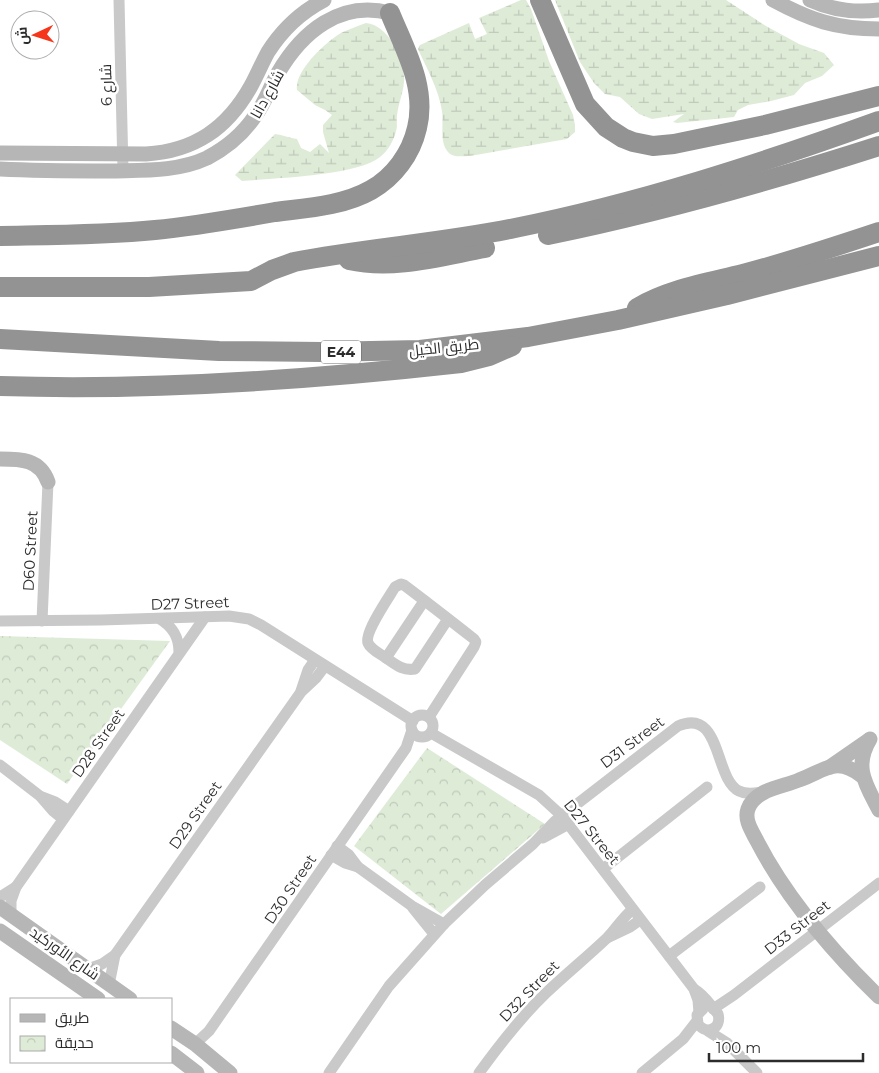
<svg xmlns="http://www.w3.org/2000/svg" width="879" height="1073" viewBox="0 0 879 1073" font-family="Montserrat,Cairo,sans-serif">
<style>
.wetland{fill:url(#wetland-marsh)}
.park{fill:url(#park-crowns)}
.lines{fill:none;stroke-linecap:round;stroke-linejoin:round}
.street{stroke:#c9c9c9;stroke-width:11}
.secondary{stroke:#b6b6b6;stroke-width:15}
.highway{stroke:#939393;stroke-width:20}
.labels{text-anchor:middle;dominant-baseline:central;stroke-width:5;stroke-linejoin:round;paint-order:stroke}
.shield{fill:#fff;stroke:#6b6b6b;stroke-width:1}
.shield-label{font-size:14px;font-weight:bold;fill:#2c2c2c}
.street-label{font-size:15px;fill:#2c2c2c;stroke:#fff}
</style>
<defs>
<pattern id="wetland-marsh" width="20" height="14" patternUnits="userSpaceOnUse" patternTransform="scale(1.25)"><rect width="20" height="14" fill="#deebd7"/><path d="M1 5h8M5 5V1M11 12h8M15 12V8" fill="none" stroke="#bfcab9"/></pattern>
<pattern id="park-crowns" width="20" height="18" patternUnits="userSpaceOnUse" patternTransform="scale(1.25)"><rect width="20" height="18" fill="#deebd7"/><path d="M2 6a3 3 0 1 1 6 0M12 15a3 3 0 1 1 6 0" fill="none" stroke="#bfcab9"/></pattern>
</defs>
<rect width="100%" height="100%" fill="#fff"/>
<g class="wetland">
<path d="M521,0h5l5,9 18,52 24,54 2,10v7l-8,7 -97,17c-7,0 -17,2 -22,-4 -9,-10 -4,-28 -6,-41 -3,-21 -15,-42 -24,-62l2,-4 49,-22 6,16 12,-5 -8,-16z"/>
<polygon points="555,0 726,0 766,26 799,44 824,53 834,65 822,76 805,83 794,95 771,101 748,105 738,110 734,117 677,123 673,122 684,114 652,119 639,114 620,97 605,94 594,83 580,62"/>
<path d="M366,23c23,2 40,38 38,59 -1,12 -6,22 -7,34 -1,5 1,10 -1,15 -2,9 -8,20 -16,26 -23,19 -106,21 -138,24l-7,-6 40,-41c8,1 14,4 22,5l4,9 9,4 10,-8 9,9 -6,-21v-7l9,-10 -7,-5 -10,-5 -18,-15c-3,-19 29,-48 44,-57 8,-4 17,-7 25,-10z"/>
</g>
<g class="park">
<polygon points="0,636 170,641 67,784 0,740"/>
<polygon points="427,748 545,824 441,914 354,846"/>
</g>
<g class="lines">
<g class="street">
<polyline points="119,0 123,170"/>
<path d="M160,619c13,8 19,18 19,33"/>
<polyline points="0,621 101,620 229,616 249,619 261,625 413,721"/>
<polyline points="42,621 48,482"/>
<polyline points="386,658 424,601"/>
<polyline points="301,691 308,670 315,660"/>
<circle cx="422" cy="726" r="11"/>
<path d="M429,717l45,-70 2,-5 -2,-3c-23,-18 -46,-36 -70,-54l-3,-1 -6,3c-6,10 -31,46 -27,56 3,7 13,11 18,15 10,7 17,13 29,11l33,-50"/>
<polyline points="431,733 539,795 562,816 694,989 698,1000 699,1013"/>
<polyline points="0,765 40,796 53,811 63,819"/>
<polyline points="42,797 55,802 69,811"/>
<polyline points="543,838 569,824"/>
<polyline points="337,846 349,855 358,867 412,906 444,924"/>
<polyline points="331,855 345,863 358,867"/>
<polyline points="603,869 707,787"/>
<polyline points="0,897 16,887"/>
<polyline points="413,908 434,934"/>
<polyline points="11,916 11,901 16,887 205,617"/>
<polyline points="609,937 630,927 640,920"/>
<polyline points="669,956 760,887"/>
<polyline points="88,969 102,964 115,955 301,692 316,678 325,666"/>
<polyline points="109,985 115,955"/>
<path d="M694,989c11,6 16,16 24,25 4,14 -11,22 -20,10l-1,-9 6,-6"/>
<polyline points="713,1009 734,995 879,883"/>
<polyline points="708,1031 727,1043 757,1073"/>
<polyline points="195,1044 209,1031 406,748 412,730"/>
<path d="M329,1073l60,-87 55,-62 41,-39 48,-41 22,-23 123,-95c44,-19 36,53 61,65 8,4 16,2 23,1"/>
<path d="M479,1073c21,-29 42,-56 67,-80 20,-19 41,-36 61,-55 9,-9 15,-20 25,-28"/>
<polyline points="642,1073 683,1039 697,1021"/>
</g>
<g class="secondary">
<path d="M773,0c37,20 63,29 106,29"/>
<path d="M810,0c22,10 45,13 69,10"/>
<path d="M0,153l146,1c48,-3 81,-25 105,-68 6,-11 11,-23 17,-34 14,-22 33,-40 56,-52"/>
<path d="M0,169c37,2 73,2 110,2 32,-1 67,1 97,-13 19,-10 36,-24 48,-42 10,-13 15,-29 23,-43 24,-41 62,-73 112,-60"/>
<path d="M0,459c21,0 40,0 48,23"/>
<path d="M870,739c-17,28 -4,46 9,71"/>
<polyline points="830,767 869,740"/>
<path d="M862,776c-26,-20 -36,-6 -63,4 -16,7 -44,9 -51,29 -4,11 4,22 9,32 30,58 75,110 122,156"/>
<polyline points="0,907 130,999"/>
<polyline points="0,931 98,999"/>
<polyline points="171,1028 195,1044 230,1073"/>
<polyline points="171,1053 197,1073"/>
</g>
<g class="highway">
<polyline points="540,0 585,104 606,127 623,138 633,142 653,146 674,144 765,125 879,96"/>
<path d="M548,235c112,-23 222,-54 331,-89"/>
<path d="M0,236c52,-1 104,-1 155,-6 40,-4 80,-11 120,-18 31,-4 68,-6 96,-22 23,-13 40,-36 46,-62 10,-41 -12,-78 -27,-115"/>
<path d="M349,260c45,10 92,-4 136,-12"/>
<path d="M0,287h149l102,-6 21,-11 22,-8c73,-14 148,-19 221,-34 124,-25 245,-64 364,-107"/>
<path d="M637,308c32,-19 70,-25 106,-34 46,-12 91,-27 136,-42"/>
<polyline points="0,339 219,351 322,352 420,350 528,337 618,320 727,295 879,256"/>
<path d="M0,386c154,5 309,-6 461,-23l28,-7 23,-10"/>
</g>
</g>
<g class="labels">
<rect class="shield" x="321" y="340.5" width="40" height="23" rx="4"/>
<g class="shield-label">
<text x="341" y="352">E44</text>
</g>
<g class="street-label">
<text transform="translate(106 85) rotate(-91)">شارع 6</text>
<text transform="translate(267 94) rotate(-61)">شارع دانا</text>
<text transform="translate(444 347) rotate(-6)">طريق الخيل</text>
<text transform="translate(30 551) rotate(-87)">D60 Street</text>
<text transform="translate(190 603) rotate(-2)">D27 Street</text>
<text transform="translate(632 742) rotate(-37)">D31 Street</text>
<text transform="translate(98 743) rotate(-55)">D28 Street</text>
<text transform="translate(195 815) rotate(-55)">D29 Street</text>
<text transform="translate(592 832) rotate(51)">D27 Street</text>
<text transform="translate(290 889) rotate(-56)">D30 Street</text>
<text transform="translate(797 927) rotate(-38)">D33 Street</text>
<text transform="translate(65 953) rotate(35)">شارع الأوركيد</text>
<text transform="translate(529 991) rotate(-46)">D32 Street</text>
</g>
</g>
<rect x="10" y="998" width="162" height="65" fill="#ffffff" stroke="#ababab"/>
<rect x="20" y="1014" width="25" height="8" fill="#b6b6b6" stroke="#ababab"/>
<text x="55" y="1023" font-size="15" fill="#2c2c2c">طريق</text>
<rect x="20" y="1036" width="25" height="15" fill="url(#park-crowns)" stroke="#ababab"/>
<text x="55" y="1048" font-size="15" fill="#2c2c2c">حديقة</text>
<g transform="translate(35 35) rotate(266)"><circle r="24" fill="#ffffff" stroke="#ababab"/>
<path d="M0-4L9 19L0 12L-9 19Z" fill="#f6361a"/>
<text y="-8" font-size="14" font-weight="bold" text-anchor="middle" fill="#2c2c2c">ش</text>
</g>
<path d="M709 1053v8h154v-8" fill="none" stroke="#2c2c2c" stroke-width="2.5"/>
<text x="716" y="1053" font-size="15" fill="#2c2c2c" stroke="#ffffff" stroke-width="4" paint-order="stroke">100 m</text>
</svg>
